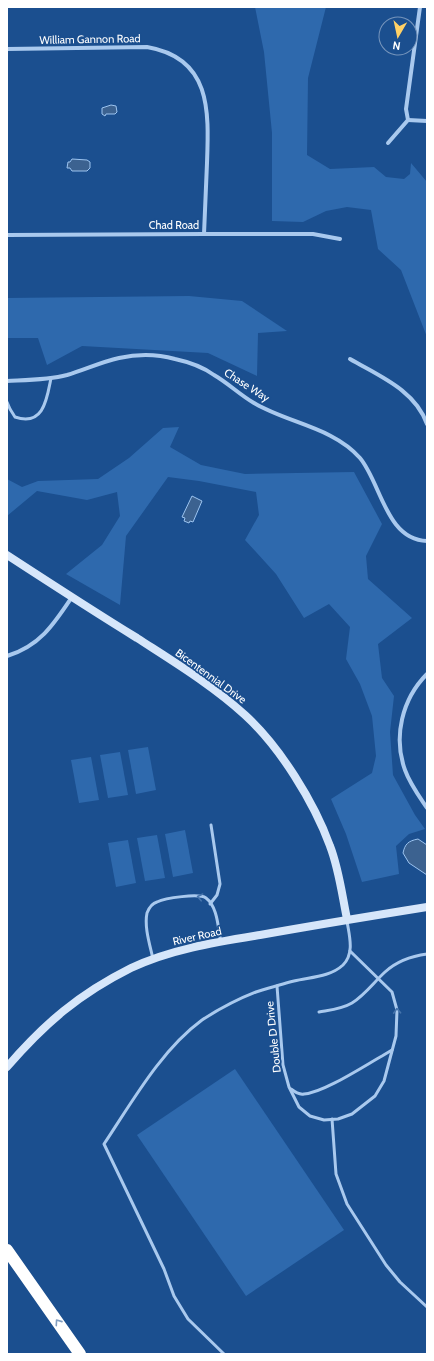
<svg xmlns="http://www.w3.org/2000/svg" width="434" height="1361" viewBox="0 0 434 1361" font-family="Cabin,sans-serif">
<style>
.green{fill:#2e69ad}
.water{fill:#3c6290;stroke:#9cc4f0}
.lines{fill:none;stroke-linecap:round;stroke-linejoin:round}
.lane{stroke:#a9c9ee;stroke-width:3}
.street{stroke:#a9c9ee;stroke-width:4}
.secondary{stroke:#d6e6fa;stroke-width:8}
.highway{stroke:#fff;stroke-width:12}
.oneway{stroke:#4674ac}
.oneway2{stroke:#829ec1}
.labels{text-anchor:middle;dominant-baseline:central;stroke-width:3.5;stroke-linejoin:round;paint-order:stroke}
.street-label{font-size:11px;fill:#fff;stroke:#1b4f8f}
</style>
<rect width="100%" height="100%" fill="#1b4f8f"/>
<g class="green">
<polygon points="255,7 326,7 308,78 307,155 330,169 374,167 386,177 404,179 410,174 411,163 427,182 427,337 401,270 378,249 371,210 347,207 326,211 303,222 272,221 272,133 264,52"/>
<polygon points="189,296 242,301 287,331 258,333 257,376 208,353 82,346 47,365 38,338 7,338 7,298"/>
<polygon points="179,427 170,447 201,465 245,474 354,472 382,524 366,556 368,579 412,618 378,644 382,678 394,696 390,732 393,775 415,815 425,829 409,834 396,846 399,874 362,882 346,834 331,799 372,773 376,756 372,716 360,684 346,659 350,627 329,604 304,618 276,574 245,540 259,515 256,492 199,481 168,477 126,536 120,605 66,574 102,545 120,516 117,492 87,500 37,491 7,516 7,479 22,487 38,481 98,479 129,458 163,428"/>
<polygon points="148,747 156,790 136,794 128,750"/>
<polygon points="120,752 128,795 108,798 100,755"/>
<polygon points="91,757 99,800 79,803 71,760"/>
<polygon points="185,830 193,873 173,877 165,834"/>
<polygon points="157,835 165,878 145,881 137,838"/>
<polygon points="128,840 136,883 116,887 108,843"/>
<polygon points="235,1069 344,1230 246,1296 137,1135"/>
</g>
<g class="water">
<polygon points="111,105 116,106 117,112 115,114 106,114 105,116 102,114 102,108"/>
<polygon points="72,159 87,160 90,162 90,168 87,171 72,171 70,168 67,168 68,162 70,162"/>
<polygon points="192,496 202,501 193,522 190,521 189,523 184,521 185,518 182,517"/>
<path d="M418,839l9,6v30l-18,-12 -6,-10c2,-9 5,-12 15,-14z"/>
</g>
<g class="lines">
<g class="lane">
<path d="M7,402l3,7 5,8c29,10 32,-19 36,-39"/>
<polyline points="210,904 217,895 220,884 211,825"/>
<path d="M153,959c-3,-14 -9,-32 -6,-46 2,-5 6,-10 10,-11 8,-4 42,-9 49,-4 12,9 12,31 15,44"/>
<polyline points="277,986 283,1065 289,1087 299,1107 310,1116 324,1120 338,1119 352,1114 375,1096 384,1081 396,1036 397,1010 392,992 350,951"/>
<path d="M319,1012c11,-2 23,-3 33,-9 13,-8 22,-21 33,-31 12,-11 27,-16 42,-18"/>
<path d="M291,1089c4,3 8,6 13,5 19,-1 60,-28 78,-38l10,-6"/>
<polyline points="332,1119 336,1174 347,1204 386,1265 400,1282 427,1307"/>
<path d="M224,1354l-36,-35 -14,-23 -10,-27 -60,-125c28,-42 57,-94 98,-124 17,-11 36,-21 54,-28 13,-4 26,-8 38,-11 17,-4 36,-4 49,-16 12,-12 6,-30 4,-44"/>
</g>
<g class="street">
<path d="M7,49l140,-2c64,11 62,63 60,116 -1,23 -2,47 -3,71"/>
<polyline points="408,120 427,121"/>
<polyline points="388,143 408,120 406,109 420,7"/>
<polyline points="7,235 204,234 313,234 340,239"/>
<path d="M350,359c29,17 65,31 77,65"/>
<path d="M7,381c20,-1 41,-1 60,-6 17,-5 34,-13 52,-17 18,-4 38,-4 56,1 14,3 28,8 39,16 14,8 26,20 40,28 33,20 79,24 106,55 21,25 26,82 67,83"/>
<path d="M7,656c33,-10 47,-32 65,-59"/>
<path d="M427,674c-25,25 -34,63 -22,96 5,14 14,26 22,38"/>
</g>
<g class="secondary">
<path d="M7,555c43,28 86,56 130,83 37,24 75,47 108,77 35,32 69,87 85,131 9,23 12,49 17,73"/>
<path d="M7,1067c38,-44 72,-73 124,-99 40,-19 86,-26 129,-33 56,-10 111,-19 167,-28"/>
</g>
<polyline class="highway" points="7,1250 80,1354"/>
</g>
<defs><path id="oneway-chevron" d="M-2-3.5L2.5 0L-2 3.5" fill="none" stroke-width="1.6" stroke-linecap="round" stroke-linejoin="round"/></defs>
<g class="oneway">
<use href="#oneway-chevron" transform="translate(200 897) rotate(-167)"/>
<use href="#oneway-chevron" transform="translate(397 1011) rotate(-93)"/>
</g>
<use class="oneway2" href="#oneway-chevron" transform="translate(58 1322) rotate(-125)"/>
<g class="labels">
<g class="street-label">
<text transform="translate(90 39) rotate(-1)">William Gannon Road</text>
<text x="174" y="225">Chad Road</text>
<text transform="translate(247 385) rotate(33)">Chase Way</text>
<text transform="translate(211 676) rotate(36)">Bicentennial Drive</text>
<text transform="translate(197 936) rotate(-13)">River Road</text>
<text transform="translate(273 1037) rotate(-96)">Double D Drive</text>
</g>
</g>
<rect width="434" height="1361" fill="none" stroke="#ffffff" stroke-width="16"/>
<g transform="translate(398 36) rotate(189)"><circle r="19" fill="#1b4f8f" stroke="#7695bc"/>
<path d="M0-3L7 15L0 10L-7 15Z" fill="#ffd166"/>
<text y="-6" font-size="11" font-weight="bold" text-anchor="middle" fill="#ffffff">N</text>
</g>
</svg>
